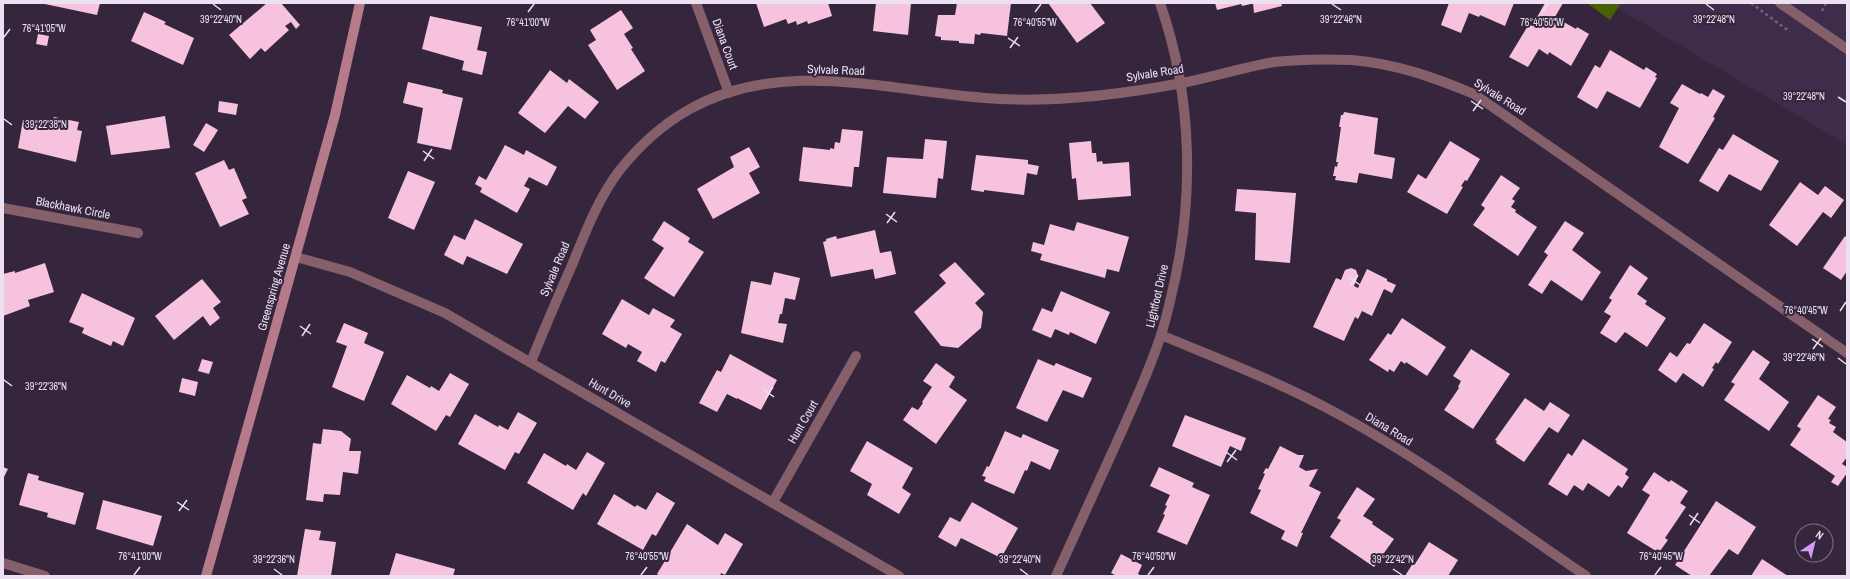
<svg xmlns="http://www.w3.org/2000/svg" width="1850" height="579" viewBox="0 0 1850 579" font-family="'Archivo Narrow',sans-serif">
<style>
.built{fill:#3f2c4b}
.forest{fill:#496001}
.building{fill:#f6c2de}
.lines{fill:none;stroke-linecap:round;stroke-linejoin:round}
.path{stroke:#716479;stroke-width:2.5;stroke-dasharray:3 3;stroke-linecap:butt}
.service{stroke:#855f6a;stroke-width:10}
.minor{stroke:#855f6a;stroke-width:10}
.secondary{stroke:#b67b8b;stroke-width:10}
.ticks{fill:none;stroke:#ebe1f1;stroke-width:1.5}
.labels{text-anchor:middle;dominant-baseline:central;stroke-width:4;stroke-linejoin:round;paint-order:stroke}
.street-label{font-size:12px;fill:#ebe1f1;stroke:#35263e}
.ticks-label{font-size:10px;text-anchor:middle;fill:#ebe1f1;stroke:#35263e;stroke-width:4;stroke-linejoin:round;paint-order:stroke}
</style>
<rect width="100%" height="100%" fill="#35263e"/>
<polygon class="built" points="1609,3 1847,3 1847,145 1686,49"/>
<polygon class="forest" points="1587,3 1621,3 1610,20"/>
<g class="building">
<polygon points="40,3 100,3 97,15"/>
<polygon points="267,3 281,3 300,25 296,29 291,22 285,26 289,30 265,52 261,48 250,59 229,35"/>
<polygon points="756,3 828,3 832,16 808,24 807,21 797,25 796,21 788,24 786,19 764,27"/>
<polygon points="876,3 911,3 908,35 873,31"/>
<polygon points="957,3 1011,3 1007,36 981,33 980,35 975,34 974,44 959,43 959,41 941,40 941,37 935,36 938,15 955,15"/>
<polygon points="1048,3 1090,3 1105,23 1077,43"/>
<polygon points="1215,3 1251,3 1251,4 1242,6 1241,4 1217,10"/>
<polygon points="1253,3 1281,3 1282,6 1254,13"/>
<polygon points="1449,3 1514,3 1505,26 1480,15 1479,17 1469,13 1461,33 1441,25"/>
<polygon points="1545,3 1563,3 1555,17 1576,29 1577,27 1589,34 1571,66 1549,52 1548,55 1539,49 1528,67 1509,57 1529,24 1532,26"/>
<polygon points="621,10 633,28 624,34 633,48 631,49 645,71 617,90 588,45 596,40 590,30"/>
<polygon points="144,12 166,22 164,24 194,38 183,65 131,41"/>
<polygon points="430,16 482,27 477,50 487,52 482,75 462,70 464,61 422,49"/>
<polygon points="38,34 49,36 47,46 36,44"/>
<polygon points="1610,50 1644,70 1646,67 1657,74 1655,77 1657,78 1640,108 1607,91 1597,109 1577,97 1595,65 1600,68"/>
<polygon points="550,70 567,83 569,79 599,102 585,119 568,106 545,133 518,113"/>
<polygon points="408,82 443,90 442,93 463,98 451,150 417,143 423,108 403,103"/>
<polygon points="1682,84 1700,94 1701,93 1708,97 1713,89 1725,96 1713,117 1715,118 1688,164 1659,147 1679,108 1670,103"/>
<polygon points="219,101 238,104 236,115 218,112"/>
<polygon points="1344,112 1378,118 1374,154 1395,158 1392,179 1359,173 1357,183 1335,180 1336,176 1333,176 1335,166 1337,167 1338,162 1336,162 1341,127 1339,127 1341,115 1343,115"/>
<polygon points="165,116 170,148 111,155 106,126"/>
<polygon points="54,117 79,122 77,130 82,131 76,162 18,148 23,120 52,125"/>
<polygon points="206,123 218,130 204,152 193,145"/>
<polygon points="842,129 863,131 859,167 854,167 852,187 799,181 803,147 830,150 830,148 834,149 835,142 840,143"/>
<polygon points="1733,134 1779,161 1761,191 1729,174 1718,192 1699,181 1719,148 1723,150"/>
<polygon points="925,139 947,141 943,179 938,178 936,198 883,193 887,157 923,159"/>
<polygon points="1091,141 1092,153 1096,153 1097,162 1102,161 1103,164 1129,162 1131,196 1078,200 1076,178 1072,179 1069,143"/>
<polygon points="1450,141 1480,159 1467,181 1465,180 1461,186 1463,187 1447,214 1407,192 1418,174 1426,179"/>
<polygon points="505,145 524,155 526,150 557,167 547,186 529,177 524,186 530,189 517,213 480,192 482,188 475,184 479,176 486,180"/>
<polygon points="749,147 760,167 749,173 760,193 713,219 697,189 734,167 730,157"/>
<polygon points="976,155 1028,160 1028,164 1039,166 1037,175 1027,173 1024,195 984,190 984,192 971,190"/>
<polygon points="224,160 229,170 234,168 247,198 242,200 249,214 220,227 195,173"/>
<polygon points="408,171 435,182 414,230 388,218"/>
<polygon points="1501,175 1520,188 1512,199 1515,201 1511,207 1516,210 1515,212 1537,227 1518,256 1473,225 1485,208 1481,205"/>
<polygon points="1800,182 1818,195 1825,186 1844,200 1831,218 1823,212 1797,246 1769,225"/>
<polygon points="1237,189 1296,193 1290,263 1255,260 1256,213 1235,211"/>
<polygon points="475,219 523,244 507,274 467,256 463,265 444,255 454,235 465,240"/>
<polygon points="664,221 690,238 688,242 704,252 674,297 644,278 664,248 652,240"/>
<polygon points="1565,221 1584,233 1572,250 1601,272 1582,301 1551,280 1542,294 1528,285 1548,255 1544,252"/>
<polygon points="1077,222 1129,237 1119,272 1107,269 1105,278 1040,260 1042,254 1031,251 1033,242 1044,245 1050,224 1074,231"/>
<polygon points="875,230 880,253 891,251 896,274 875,279 873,269 831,277 823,242 826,241 826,239 836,236 837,239"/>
<polygon points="1845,236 1847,238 1847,271 1841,280 1823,268"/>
<polygon points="955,262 985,294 975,303 983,312 981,328 958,348 941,346 914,312 946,283 939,275"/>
<polygon points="45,263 54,292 28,300 30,306 3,316 3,274 15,271 15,273"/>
<polygon points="1630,265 1648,278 1637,294 1647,301 1645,304 1666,318 1647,347 1625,332 1616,343 1600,333 1611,316 1604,312 1612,300 1609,298"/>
<polygon points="1351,268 1356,270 1358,276 1354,286 1358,288 1367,269 1387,279 1387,281 1396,285 1392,293 1384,289 1372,316 1362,311 1358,319 1355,317 1344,341 1313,327 1336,278 1341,280 1345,270"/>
<polygon points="774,272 800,278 795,300 785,298 782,314 780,314 778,323 787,324 783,343 741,333 751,281 771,285"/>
<polygon points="202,279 221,302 213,308 220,318 210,326 203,316 174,340 155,316"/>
<polygon points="1061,291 1110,312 1096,344 1070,332 1069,335 1055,329 1051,338 1032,330 1042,308 1052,312"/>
<polygon points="82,293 135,318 123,346 113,341 111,346 82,333 84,328 69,322"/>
<polygon points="622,299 649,315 653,308 675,320 670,327 682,334 665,363 661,361 656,372 637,361 642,352 628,344 626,348 602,334"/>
<polygon points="1402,318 1446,347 1427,376 1406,362 1405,364 1401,361 1394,372 1389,369 1388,372 1369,360 1388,333 1391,335"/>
<polygon points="344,323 368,333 364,343 384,352 364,401 332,387 347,346 336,342"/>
<polygon points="1704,323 1732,342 1718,364 1716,362 1712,368 1714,369 1703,387 1683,373 1676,383 1658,370 1670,352 1677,357 1687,343 1690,344"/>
<polygon points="1471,349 1510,374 1473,429 1444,410 1459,388 1458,387 1461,381 1453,376"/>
<polygon points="1753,350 1770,362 1759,379 1789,402 1769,431 1724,400 1735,384 1731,382"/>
<polygon points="730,354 777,380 761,410 737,398 737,399 727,394 717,412 699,403 717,370 721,372"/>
<polygon points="202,359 213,362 209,374 198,371"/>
<polygon points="1038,359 1054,366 1056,363 1092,378 1083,398 1063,390 1047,422 1016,408"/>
<polygon points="936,363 955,377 949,387 967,400 936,444 903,420 912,407 918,410 923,403 922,402 932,387 923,381"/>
<polygon points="450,373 469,384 450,417 446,415 436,431 391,404 407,375 430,388 431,386 439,391"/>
<polygon points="182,378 198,382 195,396 179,392"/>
<polygon points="1818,395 1836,407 1828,419 1831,420 1829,423 1836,427 1833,432 1847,442 1847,457 1842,464 1847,467 1847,473 1838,486 1831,482 1835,476 1790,445 1801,429 1797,426"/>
<polygon points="1525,398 1544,411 1550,402 1570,415 1558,433 1549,427 1524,462 1496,443 1497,441 1495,440"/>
<polygon points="518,412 537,423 519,454 515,452 505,470 458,444 475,414 498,427 499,425 508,430"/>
<polygon points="1185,415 1246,438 1241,451 1230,446 1221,467 1172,446"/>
<polygon points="323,429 341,431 351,439 349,451 361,451 358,474 343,472 340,495 324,494 323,502 306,500 313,443 321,444"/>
<polygon points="1005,431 1021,438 1023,434 1059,450 1050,470 1031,461 1027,471 1025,470 1014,494 984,481 986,477 982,476 987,466 989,467"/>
<polygon points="1583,439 1628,469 1625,474 1629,477 1622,488 1618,485 1609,497 1588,483 1583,491 1574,485 1567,496 1548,484 1568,453 1572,456"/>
<polygon points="867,441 913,468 902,488 911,494 899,514 867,495 872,484 850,471"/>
<polygon points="1280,446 1298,455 1304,455 1299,467 1306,471 1318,469 1309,486 1321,492 1301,533 1303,533 1297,547 1281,539 1285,531 1250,513 1261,490 1258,489 1265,474 1263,473 1266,468 1268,469"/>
<polygon points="587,452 605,463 586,496 583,493 573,510 527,483 544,453 566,466 567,464 576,470"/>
<polygon points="3,467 8,469 3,479"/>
<polygon points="1159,467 1194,483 1192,487 1210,495 1187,545 1157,532 1165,515 1163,514 1167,506 1165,505 1170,495 1150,486"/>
<polygon points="1654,472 1669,482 1671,480 1688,491 1680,503 1686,507 1665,538 1668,540 1660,551 1657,549 1656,551 1627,533 1650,495 1642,490"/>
<polygon points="28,473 39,476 38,480 84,493 75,525 47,517 48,513 19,505"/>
<polygon points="1357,487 1375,499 1363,516 1373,522 1372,524 1394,539 1374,567 1330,537 1341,520 1337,518"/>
<polygon points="657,492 675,503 656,536 652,534 643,550 597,524 614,494 635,507 637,505 646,510"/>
<polygon points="103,500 162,516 153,546 96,529"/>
<polygon points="1716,501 1756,527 1738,555 1729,549 1709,576 1692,576 1675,565"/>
<polygon points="972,502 1018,528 1001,558 961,538 956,547 938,537 950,517 960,522"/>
<polygon points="687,524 718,545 725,533 743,544 725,575 721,573 720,576 660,576 657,574"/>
<polygon points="305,529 321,531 319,540 336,542 331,576 297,576"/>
<polygon points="1429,542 1458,560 1448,576 1405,576 1413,563 1415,564"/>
<polygon points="396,553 455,569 453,576 389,576"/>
<polygon points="1121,554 1142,565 1138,574 1142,576 1117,576 1111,573"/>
<polygon points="1762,559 1788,576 1751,576"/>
</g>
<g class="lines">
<g class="path">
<polyline points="1751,3 1790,32"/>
<polyline points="1822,11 1826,3"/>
</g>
<polyline class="service" points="1780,3 1847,49"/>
<g class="minor">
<polyline points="696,3 729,93"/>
<polyline points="3,208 138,233"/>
<polyline points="296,257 350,272 445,313 899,576"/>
<path d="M1161,335c60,25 121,48 177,79 87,47 167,107 248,162"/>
<path d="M531,362c13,-33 27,-65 41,-97 13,-32 26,-66 47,-94 19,-24 44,-47 71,-62 96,-54 208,-15 310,-10 60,3 124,-5 182,-16 31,-6 62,-16 92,-21 26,-3 53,-3 78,-2 45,4 81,17 122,34l373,259"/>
<polyline points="773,502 856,356"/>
<polyline points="3,563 45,576"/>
<path d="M1056,576c20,-44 40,-88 60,-132 16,-36 33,-72 45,-109 4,-12 7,-25 10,-38 24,-97 22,-199 -11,-294"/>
</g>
<polyline class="secondary" points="206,576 335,115 360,3"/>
</g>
<path class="ticks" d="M213,4l8,6M1332,4l9,6M1706,4l8,6M528,12l6,-8M1035,12l6,-8M1542,12l6,-8M4,37l6,-8M1008,38l12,8M1010,48l8,-11M1838,97l8,5M1471,101l12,8M1473,111l8,-11M4,119l8,6M423,151l11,8M424,161l8,-12M886,214l11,8M887,223l8,-11M1349,277l11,8M1350,286l8,-11M1840,311l6,-9M300,326l11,8M302,336l8,-12M1812,339l11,8M1813,349l8,-11M1838,358l8,6M4,380l8,6M763,389l11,8M765,399l8,-12M1226,452l11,8M1227,462l9,-12M177,502l12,8M179,511l8,-11M1689,515l11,8M1690,525l8,-12M274,569l8,6M1020,569l8,6M1393,569l9,6M134,575l6,-8M641,575l6,-8M1148,575l6,-8M1655,575l6,-8"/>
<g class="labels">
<g class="street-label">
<text transform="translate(725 44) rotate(70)">Diana Court</text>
<text transform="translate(836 70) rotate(2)">Sylvale Road</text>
<text transform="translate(1155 73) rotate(-9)">Sylvale Road</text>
<text transform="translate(1500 97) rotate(32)">Sylvale Road</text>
<text transform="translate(73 208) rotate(11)">Blackhawk Circle</text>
<text transform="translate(555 269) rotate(-67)">Sylvale Road</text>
<text transform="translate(274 287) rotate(-74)">Greenspring Avenue</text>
<text transform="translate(1157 296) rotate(-77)">Lightfoot Drive</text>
<text transform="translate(610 393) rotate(30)">Hunt Drive</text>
<text transform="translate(803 422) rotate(-60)">Hunt Court</text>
<text transform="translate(1389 429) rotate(31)">Diana Road</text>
</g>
</g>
<g class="ticks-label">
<text x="221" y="23">39°22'40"N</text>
<text x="1714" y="23">39°22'48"N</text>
<text x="1341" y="23">39°22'46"N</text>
<text x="528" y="26">76°41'00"W</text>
<text x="1035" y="26">76°40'55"W</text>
<text x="1542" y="26">76°40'50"W</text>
<text x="44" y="32">76°41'05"W</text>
<text x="1804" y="100">39°22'48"N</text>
<text x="46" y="128">39°22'38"N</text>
<text x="1806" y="314">76°40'45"W</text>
<text x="1804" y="361">39°22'46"N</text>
<text x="46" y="390">39°22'36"N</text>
<text x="140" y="560">76°41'00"W</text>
<text x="647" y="560">76°40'55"W</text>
<text x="1154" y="560">76°40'50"W</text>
<text x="1661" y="560">76°40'45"W</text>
<text x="274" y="563">39°22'36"N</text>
<text x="1020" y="563">39°22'40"N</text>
<text x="1393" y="563">39°22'42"N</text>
</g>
<rect width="1850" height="579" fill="none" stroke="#ebe1f1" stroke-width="8"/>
<g transform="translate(1814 543) rotate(35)"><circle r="19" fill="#35263e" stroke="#7e7186"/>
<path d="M0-3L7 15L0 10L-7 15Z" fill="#d69bfa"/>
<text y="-6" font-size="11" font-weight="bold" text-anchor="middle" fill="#ebe1f1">N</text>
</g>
</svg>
